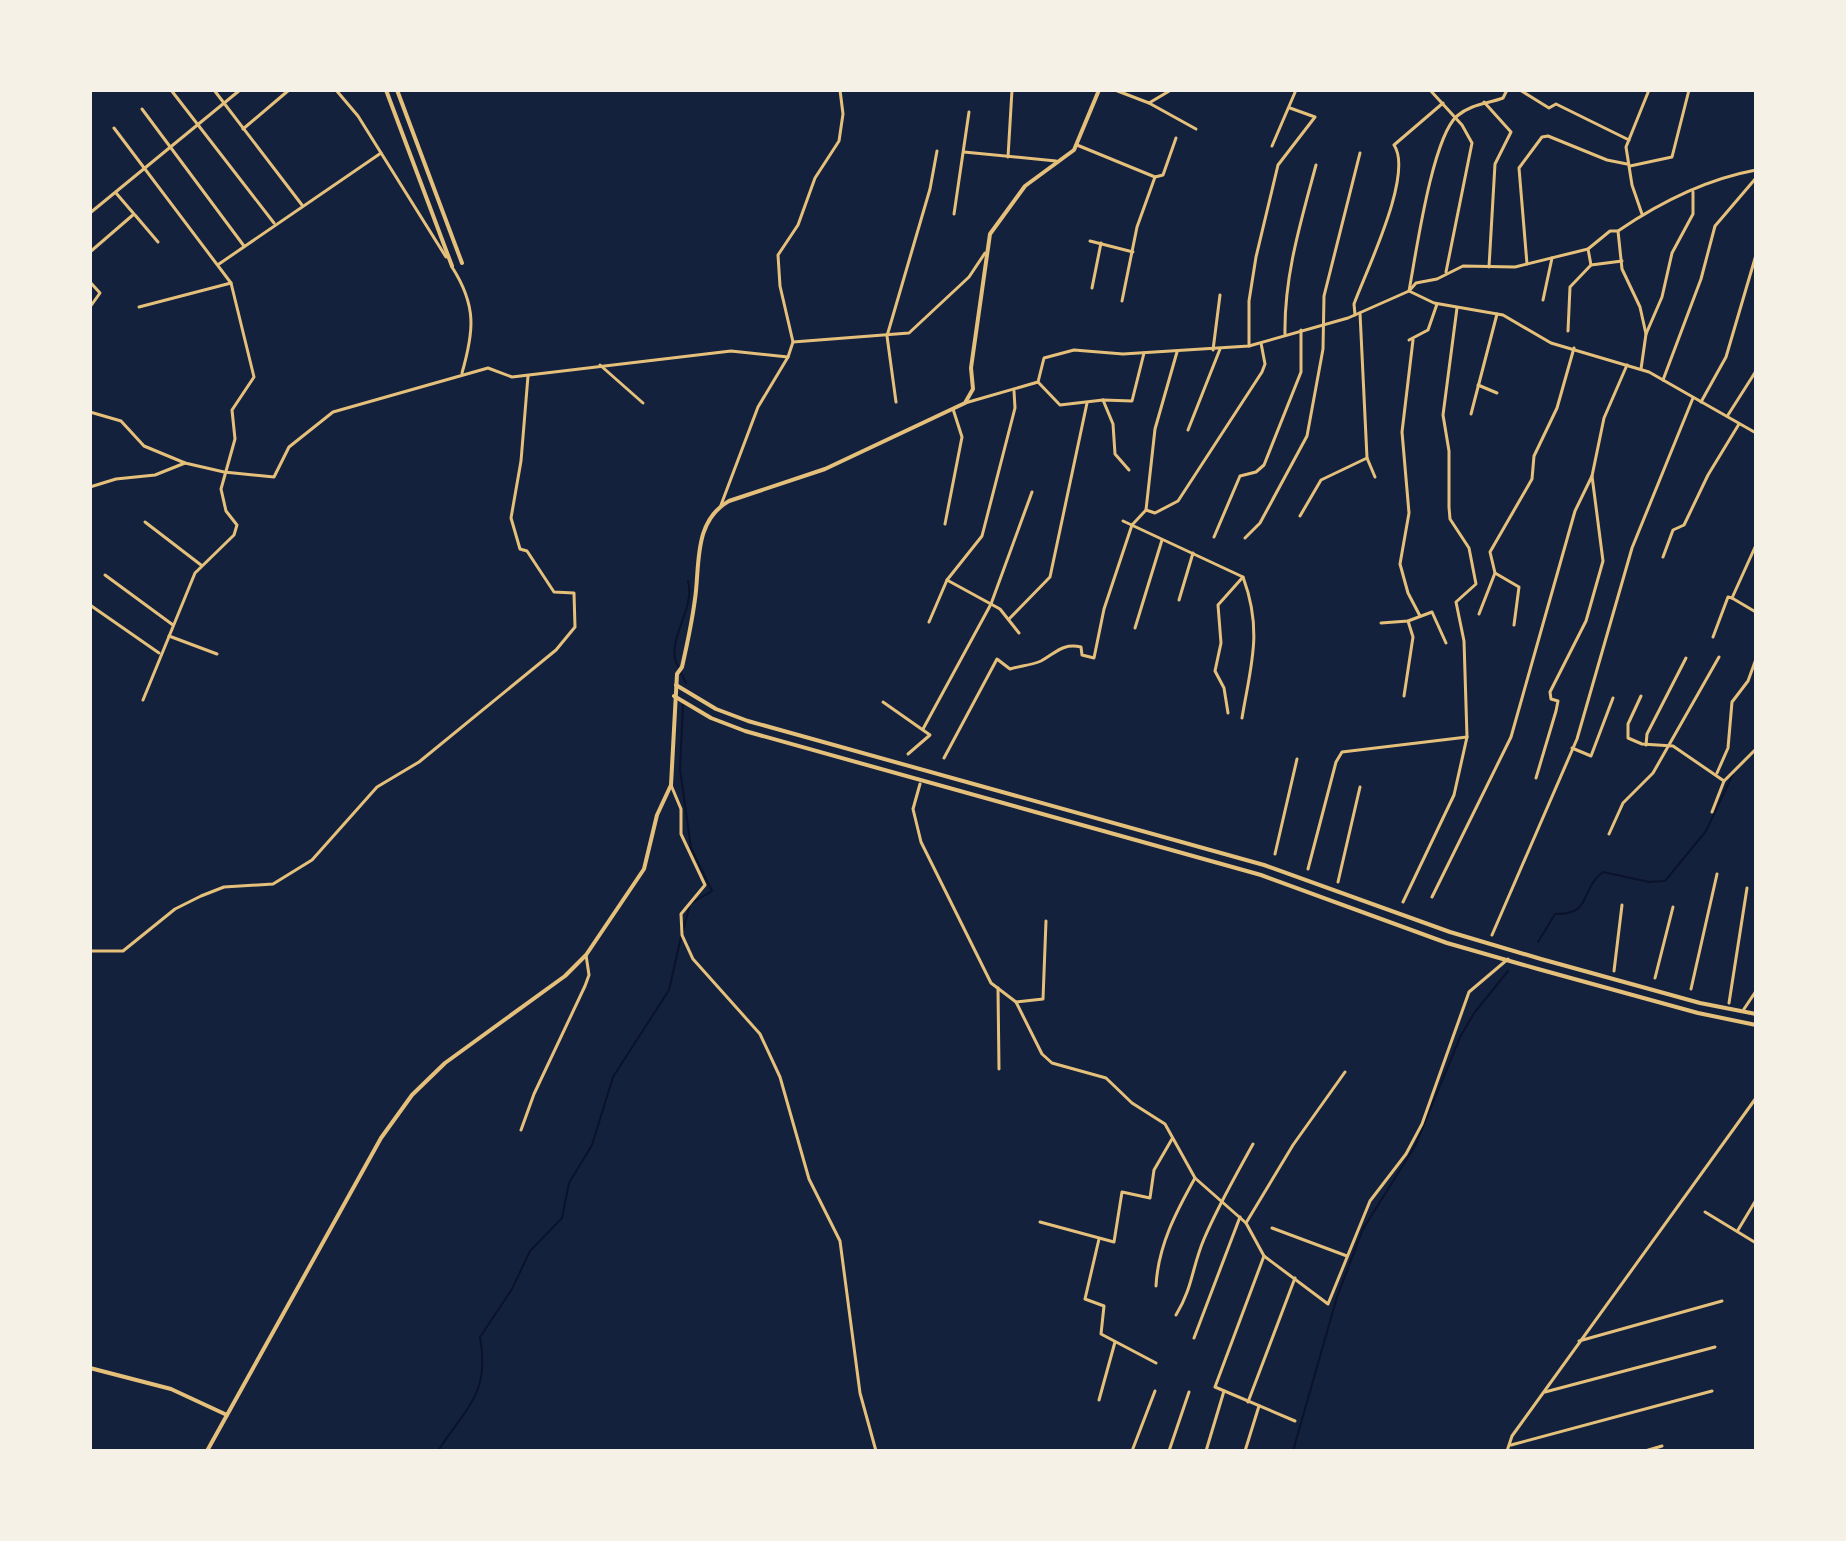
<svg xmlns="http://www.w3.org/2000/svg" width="1846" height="1541" viewBox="0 0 1846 1541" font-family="'Archivo Narrow',sans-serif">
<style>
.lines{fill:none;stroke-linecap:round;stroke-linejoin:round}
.stream{stroke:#0b132b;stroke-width:2}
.minor{stroke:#e5c07b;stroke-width:3}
.tertiary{stroke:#e5c07b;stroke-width:4}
.secondary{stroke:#e5c07b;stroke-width:4}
</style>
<rect width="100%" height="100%" fill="#14213d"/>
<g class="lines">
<g class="stream">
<path d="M678,667c-14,-27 18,-56 10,-86"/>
<polyline points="681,673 686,683"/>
<polyline points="683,931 690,904 712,891 691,848 680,769 683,705"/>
<path d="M1538,942l17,-28c38,1 24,-24 48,-42l46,10 16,-1 41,-50 27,-57"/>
<path d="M438,1451c29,-45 52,-57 42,-114l32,-48 18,-38 32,-33 7,-35 23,-38 21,-68 56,-87 12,-53"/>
<polyline points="1293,1451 1337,1297 1363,1229 1415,1146 1461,1035 1475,1012 1508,971"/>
</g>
<g class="minor">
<polyline points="171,90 274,223"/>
<polyline points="214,90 302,205"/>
<polyline points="336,90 358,116 446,257"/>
<polyline points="1115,90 1149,103 1171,90"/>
<polyline points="1430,90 1462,125 1472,143 1446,272"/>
<path d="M1507,90l-4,8c-16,6 -32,6 -46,18 -25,22 -41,138 -48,175l25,12 69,12 48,28 98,29 107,61"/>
<polyline points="1520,90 1549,108 1556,104 1629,140"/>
<polyline points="1484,102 1511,132 1495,164 1489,267"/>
<polyline points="1149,103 1196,129"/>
<polyline points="142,109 244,246"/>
<polyline points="114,128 231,283 254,377 232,410 235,439 221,489 226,511 237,525 234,535 195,573 143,700"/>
<polyline points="243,129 289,90"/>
<polyline points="1077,145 1155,177 1163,175 1176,138"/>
<polyline points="1272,146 1296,90"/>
<polyline points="964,152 1056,161"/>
<polyline points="1008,157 1012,90"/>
<polyline points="1630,166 1672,157 1689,90"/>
<polyline points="90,213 240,90"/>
<polyline points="954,214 969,112"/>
<polyline points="1642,214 1632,185 1626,147 1649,90"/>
<polyline points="135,215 158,242"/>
<polyline points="1618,231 1622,269 1640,307 1646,334"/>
<polyline points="1090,241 1133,252"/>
<polyline points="1588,249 1591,265"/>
<polyline points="90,252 134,214 116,193"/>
<polyline points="219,264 381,153"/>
<polyline points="1527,264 1519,168 1542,137 1548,136 1607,160 1627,164"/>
<path d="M452,267c25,39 22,64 10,106"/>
<polyline points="90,282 100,293 90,307"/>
<polyline points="1092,288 1101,243"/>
<polyline points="1543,300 1552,258"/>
<polyline points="1122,301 1137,227 1155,177"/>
<polyline points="139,307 231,283"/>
<polyline points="1360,313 1367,458 1375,477"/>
<path d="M1355,315l-1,-11c12,-33 60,-130 40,-159l49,-42"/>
<polyline points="1568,331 1570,287 1591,265 1622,261"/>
<path d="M1285,334c-1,-58 16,-113 31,-169"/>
<polyline points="1409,340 1428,330 1437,304"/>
<polyline points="1413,340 1402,432 1409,513 1400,564 1408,593 1420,616"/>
<polyline points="793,342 909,333 969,277 985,253"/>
<polyline points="1249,346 1249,301 1256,257 1278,165 1315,117 1290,108"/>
<polyline points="1213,350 1220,295"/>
<polyline points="600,365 643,403"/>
<polyline points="1641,369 1646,334 1662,297 1672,253 1693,214 1693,192"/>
<polyline points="1663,380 1701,279 1715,226 1756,178"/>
<polyline points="1038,382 1060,405 1103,400 1132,401 1144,353"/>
<polyline points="1478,385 1497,393"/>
<polyline points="1103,400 1113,424 1115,454 1129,470"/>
<polyline points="896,402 887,336 930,189 937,151"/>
<polyline points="1701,402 1726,357 1756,255"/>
<path d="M965,403l73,-21 6,-24 30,-8 49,4 126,-8 99,-28 61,-27 7,-8 21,-4 26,-13 52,1 73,-18 22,-18h8c41,-28 89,-52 138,-61"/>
<polyline points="90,412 121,421 144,446 185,463 224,472 274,477 289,447 333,412 488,368 512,377 731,351 788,357"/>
<polyline points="1471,414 1497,314"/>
<polyline points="1728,415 1756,371"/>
<polyline points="1188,430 1220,349"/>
<polyline points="90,487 116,479 155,475 185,463"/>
<polyline points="721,505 758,407 788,357 793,342 780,286 778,255 798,225 815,178 839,141 843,114 840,90"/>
<polyline points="1146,510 1155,513 1178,501 1262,372 1265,364 1261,343"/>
<polyline points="1300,516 1321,480 1367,458"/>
<path d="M1123,521l120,56c20,54 8,87 -1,141"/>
<polyline points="145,522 201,565"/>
<polyline points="945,524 962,437 953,409"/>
<polyline points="1214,537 1240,476 1256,472 1264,465 1301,372 1301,330"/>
<polyline points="1245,538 1260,523 1307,436 1323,349 1324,296 1360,153"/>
<polyline points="1663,557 1673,530 1684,525 1708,475 1739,424"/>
<polyline points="105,575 173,625"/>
<polyline points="947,580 1000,609 1019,633"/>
<polyline points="1732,598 1754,611"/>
<polyline points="1179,600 1193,553"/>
<polyline points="90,605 159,653"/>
<polyline points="1479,614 1495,573"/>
<polyline points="1009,619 1050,577 1087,403"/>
<polyline points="929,622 947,580 982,536 1015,408 1014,391"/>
<polyline points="1381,623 1408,621 1432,612 1446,643"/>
<polyline points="1514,625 1519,587 1495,573 1490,552 1532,479 1534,456 1557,408 1574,348"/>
<polyline points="1135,628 1162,540"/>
<polyline points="169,636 217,654"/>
<polyline points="1713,637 1728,597 1732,598 1756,545"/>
<polyline points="1404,696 1413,637 1408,621"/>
<polyline points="1641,696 1628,724 1628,738 1642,744 1673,746 1724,781"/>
<polyline points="883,702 930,735 908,754"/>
<polyline points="1228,713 1224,688 1215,671 1221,643 1218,605 1243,577"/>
<polyline points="923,729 991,604 1032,492"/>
<polyline points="1646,745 1647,734 1686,658"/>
<polyline points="1572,748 1591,756 1613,698"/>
<path d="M944,758l53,-99 13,10c10,-3 22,-4 31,-8 15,-8 21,-18 40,-14l1,8 12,3 10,-49 28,-84 14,-15 9,-81 22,-77"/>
<polyline points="1717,773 1728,748 1732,702 1748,681 1756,659"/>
<polyline points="1536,778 1556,711 1558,701 1551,699 1550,692 1586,621 1603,561 1592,476"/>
<polyline points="920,784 913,809 921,842 991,983 1016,1002 1042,1054 1052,1063 1106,1078 1132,1103 1165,1124 1195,1178 1246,1223 1264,1256 1328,1304 1370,1201 1406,1154 1422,1124 1469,992 1508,959"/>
<polyline points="671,785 681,809 681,834 705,885 681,914 682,935 693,959 760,1034 780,1077 809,1179 840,1241 860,1393 876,1451"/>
<polyline points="1712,812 1724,781 1756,749"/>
<polyline points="1609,834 1623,803 1653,773 1719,657"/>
<polyline points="1275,854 1297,759"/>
<polyline points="1308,869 1336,762 1342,752 1467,737"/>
<polyline points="1338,882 1360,787"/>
<polyline points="1432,897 1511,737 1575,511 1592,476 1604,418 1627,365"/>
<polyline points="1403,902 1454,795 1467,737 1464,641 1456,602 1476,584 1469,548 1450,519 1449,507 1449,451 1443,415 1457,308"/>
<polyline points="1492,935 1577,739 1632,548 1693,398"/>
<polyline points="90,951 123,951 175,909 201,896 224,887 273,884 312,860 377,787 419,762 556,650 575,627 574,593 554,592 527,551 520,549 511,518 521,461 528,376"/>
<polyline points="1614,971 1622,905"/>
<polyline points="1655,978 1673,907"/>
<polyline points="998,988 999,1069"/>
<polyline points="1691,989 1717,874"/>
<polyline points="1016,1002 1043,999 1046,921"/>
<polyline points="1729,1003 1747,888"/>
<polyline points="1744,1009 1756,991"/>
<polyline points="521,1130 534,1094 585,986 589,975 586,955"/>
<polyline points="1705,1212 1756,1243"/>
<polyline points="1040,1222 1114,1242 1122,1192 1150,1198 1154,1170 1172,1139"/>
<polyline points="1246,1223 1293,1145 1345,1072"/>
<polyline points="1272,1228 1347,1256"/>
<polyline points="1738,1230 1756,1200"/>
<polyline points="1099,1239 1085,1299 1104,1306 1101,1334 1156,1363"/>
<polyline points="1264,1256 1215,1387 1295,1421"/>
<path d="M1156,1286c2,-40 20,-74 39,-108"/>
<path d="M1176,1315c17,-28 16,-48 28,-76 14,-33 32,-64 49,-95"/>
<polyline points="1194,1338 1240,1217"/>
<polyline points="1579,1341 1722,1301"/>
<polyline points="1545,1392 1715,1347"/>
<polyline points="1099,1400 1115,1342"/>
<polyline points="1248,1402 1295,1278"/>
<polyline points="1511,1445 1712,1391"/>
<polyline points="1132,1451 1155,1391"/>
<polyline points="1169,1451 1189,1392"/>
<polyline points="1206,1451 1224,1391"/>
<polyline points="1245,1451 1259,1406"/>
<polyline points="1507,1451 1512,1436 1756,1098"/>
<polyline points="1645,1451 1662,1446"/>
</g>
<g class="tertiary">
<polyline points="90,1368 171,1389 227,1415"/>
<path d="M207,1451l174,-313 31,-43 33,-32 120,-87 21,-21 58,-86 13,-54 14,-30 6,-111 5,-7c5,-22 10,-45 13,-68 5,-33 -2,-78 34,-98l96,-32 140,-66 8,-14 -2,-21 19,-134 35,-48 49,-36 25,-60"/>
</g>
<g class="secondary">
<polyline points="386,90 452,266"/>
<polyline points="397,90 462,263"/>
<polyline points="676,685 716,709 748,721 1264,865 1450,932 1541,959 1700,1003 1756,1014"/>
<polyline points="674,696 711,718 745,731 1261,875 1447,943 1538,969 1698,1013 1756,1025"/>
</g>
</g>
<rect width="1846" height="1541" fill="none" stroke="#f6f1e7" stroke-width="184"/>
</svg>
